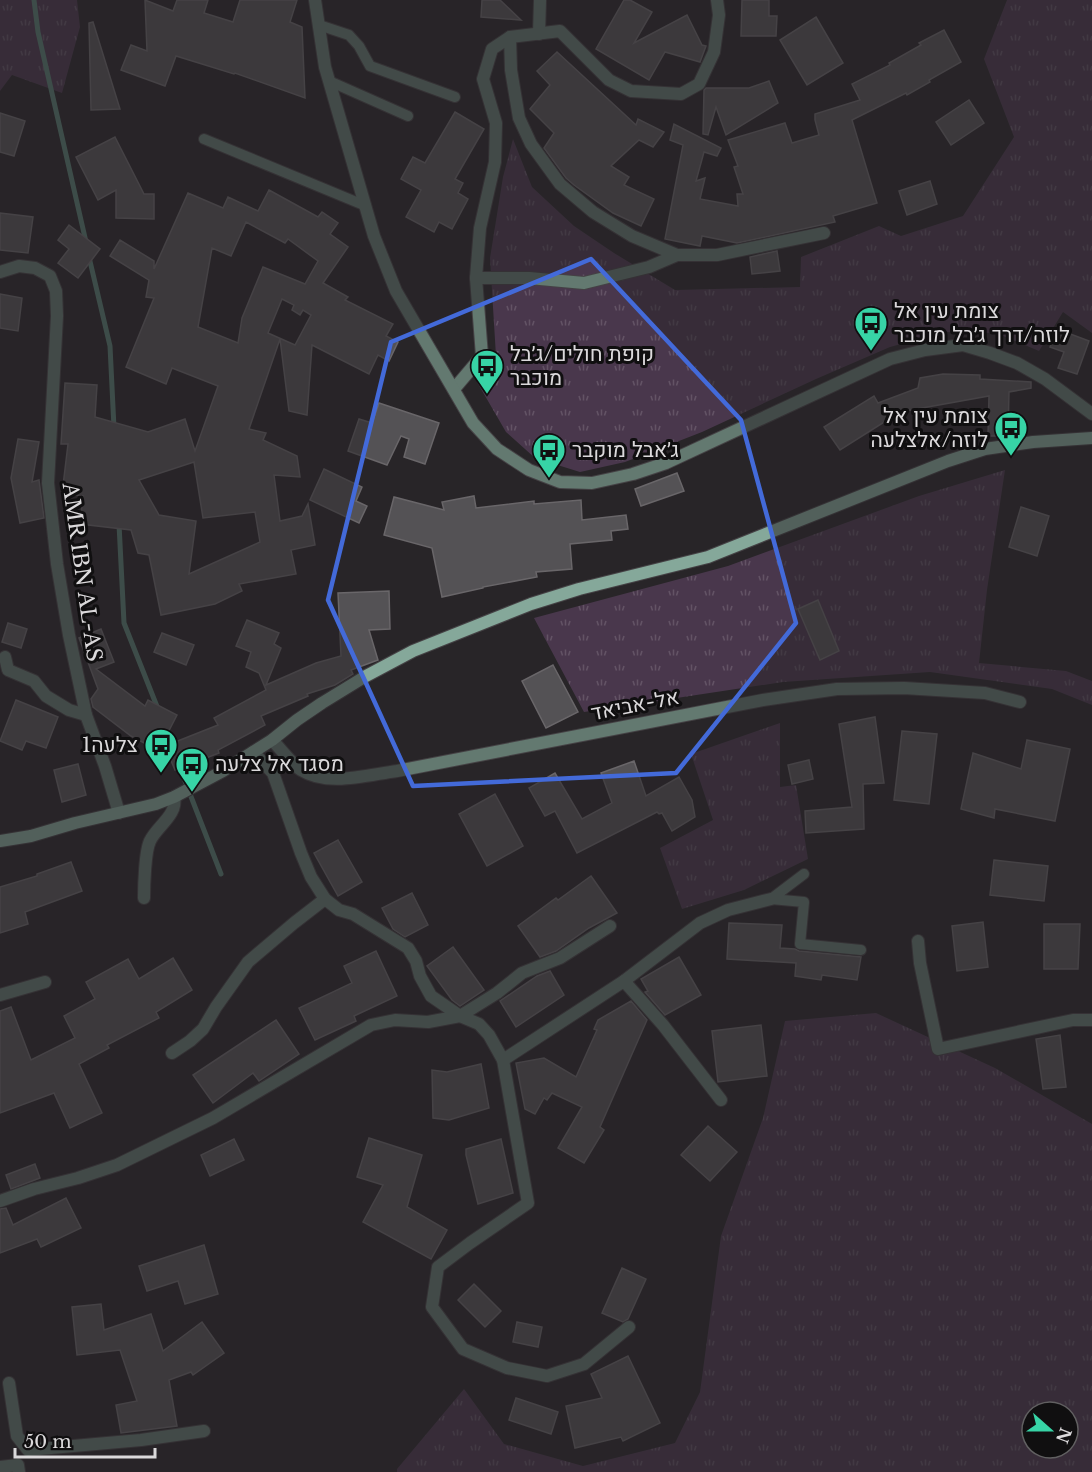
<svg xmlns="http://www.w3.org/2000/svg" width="1092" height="1472" viewBox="0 0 1092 1472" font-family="'Libre Baskerville',Heebo,serif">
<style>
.grass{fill:url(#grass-tufts);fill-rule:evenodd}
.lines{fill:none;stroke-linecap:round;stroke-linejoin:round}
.stream{stroke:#587d71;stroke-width:5}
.building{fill:#545255;stroke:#696669;stroke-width:1.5;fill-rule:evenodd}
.service-casing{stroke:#454245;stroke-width:12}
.minor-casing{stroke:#454245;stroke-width:14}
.tertiary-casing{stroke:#454245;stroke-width:14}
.secondary-casing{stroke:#454245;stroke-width:14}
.service{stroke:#637970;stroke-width:10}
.minor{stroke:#637970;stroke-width:12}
.tertiary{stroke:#637970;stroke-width:12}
.secondary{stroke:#85a89a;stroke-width:12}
.marked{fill:none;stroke:#436ad9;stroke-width:4.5;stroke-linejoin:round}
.labels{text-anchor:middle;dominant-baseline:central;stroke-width:6;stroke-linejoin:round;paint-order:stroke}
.poi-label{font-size:21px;fill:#dbd9db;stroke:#100f10;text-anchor:start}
.street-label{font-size:21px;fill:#dbd9db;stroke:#100f10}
</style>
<defs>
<pattern id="grass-tufts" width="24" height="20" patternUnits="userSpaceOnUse" patternTransform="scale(1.5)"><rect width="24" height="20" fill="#49374c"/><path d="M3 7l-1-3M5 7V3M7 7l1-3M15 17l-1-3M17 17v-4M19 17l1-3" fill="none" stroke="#635365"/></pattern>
</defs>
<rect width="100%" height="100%" fill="#282528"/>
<g class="grass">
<polygon points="0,0 77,0 80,27 62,93 12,75 0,91"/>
<polygon points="1007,0 1092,0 1092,333 1063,312 1039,351 996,333 945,332 890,347 816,379 702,432 625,462 580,472 535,458 506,432 477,382 496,356 490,258 503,177 513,139 532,187 574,226 614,253 675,290 800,287 801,257 879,226 901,236 963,216 1014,137 984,59"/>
<polygon points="1005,470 987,590 979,663 1066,671 1092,681 1092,705 1052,689 930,672 783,682 584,712 534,618 728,566 919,496"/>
<polygon points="780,723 780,787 796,785 808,859 744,890 682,909 660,848 713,820 691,754"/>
<path d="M876,1013l119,55 97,56v348h-695v-3l67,-80 40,55 79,22 92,-23 25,-51 21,-156 42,-118 22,-97zM1032,1412h36v36h-36z"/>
</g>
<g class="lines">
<g class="stream">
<polyline points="34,0 38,32 86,242"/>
<polyline points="89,257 110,346 114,428"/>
<polyline points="119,524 124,623 158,709"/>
<polyline points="165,729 173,749"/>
<polyline points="178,763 221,874"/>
</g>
</g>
<g class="building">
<polygon points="145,0 173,11 177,0 208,0 204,13 233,22 240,0 297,0 290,22 302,27 305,98 235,73 234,74 176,56 165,86 121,70 131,45 147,51"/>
<polygon points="482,0 500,0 521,20 481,17"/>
<polygon points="624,0 630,0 652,12 634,43 687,15 702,45 706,46 700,62 665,52 649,80 596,49"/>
<polygon points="742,0 769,0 769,16 777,16 776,36 741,36"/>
<polygon points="816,17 843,63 807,85 780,40"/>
<polygon points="93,22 120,109 91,110 89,23"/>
<polygon points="944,30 961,62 929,80 930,82 907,95 906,93 852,120 877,203 833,216 835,222 737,243 702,236 700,246 665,239 683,145 670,140 674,124 721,148 717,156 704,152 696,181 705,178 700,199 738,206 737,194 743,194 734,167 738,166 728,140 785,123 792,143 819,135 815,120 815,114 860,100 852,84 890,65 889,63 921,45 919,43"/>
<polygon points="557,52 636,125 638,119 664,132 653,147 639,140 611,166 629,177 624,185 654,199 641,226 613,213 574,185 566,178 544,148 554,133 530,109 550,85 537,71"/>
<polygon points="769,81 778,103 726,135 716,107 708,135 703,134 704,90 706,88 749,88"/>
<polygon points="969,100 984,123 951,145 936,122"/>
<polygon points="455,112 484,129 455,179 463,183 458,193 468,199 452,229 439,222 434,232 406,217 421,190 401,179 413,157 425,163"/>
<polygon points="0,113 25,121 14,156 0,152"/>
<polygon points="115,137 144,194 154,194 154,219 116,218 116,190 98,200 76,157"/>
<polygon points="930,181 937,204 907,215 899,191"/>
<path d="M269,190l49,27 4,-5 16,11 -8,11 18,13 -25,36 25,14 -3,3 48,24 -7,12 12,6 -9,19 -11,-6 -9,19 -57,-29 -5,70 -18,-4 -9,-72 -31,90 17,4 -3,7 34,16 3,21 -26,-2 6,46 22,-5 6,-12 7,41 -24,5 5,24 -57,10 3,7 -27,13 -54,11 -12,-60 -11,-2 -7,-23 -51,-6 3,-28 -21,-2 6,-50h-7l4,-61 32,2 -2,32 53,15 37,-13 10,32 23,-65 -46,-18 -6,16 -40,-17 28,-69 -8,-1 3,-17 -39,-24 10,-16 34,21v8l34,-76 35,15 5,-11 30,14zM246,222l39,21 3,-4 30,22 -13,23 -42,-17 -21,51 -4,25 -40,-16 14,-79 19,8zM282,299l12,6 -2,5 8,5 3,-5 8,5 -16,30 -27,-12zM194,462l9,56 52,-6 5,30 -71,32 7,-53 -37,-6 -20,-35z"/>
<polygon points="0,213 33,217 28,253 0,250"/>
<polygon points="69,225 100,249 78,278 58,263 69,249 58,240"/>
<polygon points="777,251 780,271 752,274 750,257"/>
<polygon points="0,294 22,298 18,331 0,328"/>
<polygon points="1057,329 1089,341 1077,374 1058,368 1064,352 1050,347"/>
<polygon points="943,374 980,375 980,379 1031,382 1031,388 1009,392 1008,436 988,436 989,396 900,412 840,450 824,427 874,396 878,403 918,388 920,378"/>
<polygon points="379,403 439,423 425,464 404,457 409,439 401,436 387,465 348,451 359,419 372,423"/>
<polygon points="18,439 39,442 32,482 39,480 44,518 20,523 11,478"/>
<polygon points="324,469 362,487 356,501 367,506 359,523 310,500"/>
<polygon points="677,473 684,491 641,506 635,489"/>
<polygon points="474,496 476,508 534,501 534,504 581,500 582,520 626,515 628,529 611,531 612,540 570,544 572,569 536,572 537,577 483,587 483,588 442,597 432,548 384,535 394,497 444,510 442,502"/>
<polygon points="1021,507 1049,516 1037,556 1009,547"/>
<polygon points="389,591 390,629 369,630 378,660 351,670 353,674 335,685 307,694 308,696 261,716 265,725 218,750 219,753 175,770 169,756 131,736 93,707 91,699 98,689 79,638 101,629 114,662 96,669 145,706 148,700 177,715 160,748 218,725 214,718 266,690 259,673 246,667 251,652 236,646 247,620 279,633 274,644 281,648 266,685 316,663 341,656 338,593"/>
<polygon points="818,600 839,651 820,660 798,609"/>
<polygon points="8,623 27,629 21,648 2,642"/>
<polygon points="162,633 194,645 186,665 154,652"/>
<polygon points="553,665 578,712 546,728 522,681"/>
<polygon points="16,700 58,717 46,748 26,741 22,750 0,741"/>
<polygon points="875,717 884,783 863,784 864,829 806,833 805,811 852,807 839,724"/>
<polygon points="902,731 937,734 929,804 894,800"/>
<polygon points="1027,740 1070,749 1055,821 995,809 994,818 961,809 973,753 1021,769"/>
<polygon points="809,760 813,779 792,784 788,765"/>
<polygon points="634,761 646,796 679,777 692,800 695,817 672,831 662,813 659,814 657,812 577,853 555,811 545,816 529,788 555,773 582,819 612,803 601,773"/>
<polygon points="78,764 86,795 62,802 54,770"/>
<polygon points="495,794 523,846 487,866 459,814"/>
<polygon points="338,840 362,882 338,896 314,853"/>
<polygon points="994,860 1048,866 1044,901 990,895"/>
<polygon points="71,862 82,891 25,912 28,924 0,933 0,887 37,876 37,874"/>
<polygon points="591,876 617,913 589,928 556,951 540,957 518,926 556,898 558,900"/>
<polygon points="412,893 428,925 405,937 393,929 382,908"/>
<polygon points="983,922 988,967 957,971 952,926"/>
<polygon points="729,923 782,925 780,948 795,949 799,951 861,957 857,980 822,975 821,980 795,976 796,963 727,959"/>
<polygon points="1044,924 1080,924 1078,969 1044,969"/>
<polygon points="453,947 484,990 460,1006 452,1000 427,966"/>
<polygon points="376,951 397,996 354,1016 356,1021 315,1040 299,1008 352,983 344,966"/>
<polygon points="679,957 701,995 665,1015 645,992 648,991 641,979"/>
<polygon points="173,958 192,990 156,1012 159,1018 107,1045 109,1048 79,1064 102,1113 70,1128 54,1093 0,1113 0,1011 11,1007 31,1060 75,1038 64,1016 95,999 86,982 128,959 139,979"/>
<polygon points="550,971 564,995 516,1027 500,1001 537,976"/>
<polygon points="631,1001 647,1020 600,1127 604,1130 584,1163 558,1148 582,1107 552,1093 547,1100 544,1098 535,1114 525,1109 516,1063 544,1058 576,1077 597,1030 594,1029 598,1020"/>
<polygon points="276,1020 299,1054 259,1081 253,1073 213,1103 193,1075"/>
<polygon points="761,1025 767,1076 718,1082 712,1031"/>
<polygon points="1060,1035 1066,1087 1043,1089 1036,1039"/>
<polygon points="481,1064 489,1108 449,1120 433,1118 432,1070 447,1072"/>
<polygon points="708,1126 737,1152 710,1181 681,1155"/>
<polygon points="369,1138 422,1155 407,1207 447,1230 431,1259 363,1222 383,1185 357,1177"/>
<polygon points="234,1139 244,1160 210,1176 201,1155"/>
<polygon points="501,1139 513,1193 478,1204 466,1155 466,1149"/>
<polygon points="35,1164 40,1178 11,1189 6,1175"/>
<polygon points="66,1198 81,1228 41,1247 37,1239 0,1253 0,1209 6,1208 13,1225"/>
<polygon points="204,1245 218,1294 185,1304 178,1281 147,1291 139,1266"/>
<polygon points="622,1268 646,1279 628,1319 623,1322 602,1313"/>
<polygon points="474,1284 501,1311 485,1327 458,1300"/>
<polygon points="101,1304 104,1330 151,1314 163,1351 202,1322 224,1353 193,1375 191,1372 169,1380 177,1426 121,1433 116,1405 137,1401 120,1350 77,1355 72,1307"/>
<polygon points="517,1322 542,1327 538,1347 513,1342"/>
<polygon points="628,1356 660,1423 623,1441 621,1437 575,1448 566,1406 602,1398 591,1374"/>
<polygon points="516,1398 558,1412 551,1434 509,1420"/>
</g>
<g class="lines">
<g class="service-casing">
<g id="service">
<polyline points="319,25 349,35 359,46 370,66 455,97"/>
<polyline points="329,81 408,116"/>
<polyline points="204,139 366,206"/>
<polyline points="804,874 771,899 804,902 800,944 861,950"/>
</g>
</g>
<g class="minor-casing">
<g id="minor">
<polyline points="539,34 540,0"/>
<polyline points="510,37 511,70 519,118 531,144 560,184 593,212 632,236 677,255 717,255 824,233"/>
<polyline points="0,272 19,266 35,268 50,276 56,291 57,316 48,483 57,564 69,635 86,715 105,766 119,813"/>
<polyline points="476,278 529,278 584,283 649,267 677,255"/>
<polyline points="454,389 482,356 476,278 480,228 495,162 496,123 483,79 492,49 510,37 560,31 609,80 631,91 681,94 699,84 714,52 719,15 717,0"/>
<polyline points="5,657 8,670 34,681 46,696 69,710 86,715"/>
<path d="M272,740c8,8 21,25 29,30 27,17 66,5 96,1l366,-71 74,-11 67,-1 81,5 35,9"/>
<polyline points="253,752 273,773 301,853 311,877 325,899 339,910 353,914 408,948 416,961 420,976 431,996 460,1016 479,1024 489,1035 503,1060 528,1203 470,1243 438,1267 432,1307 463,1349 507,1368 547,1376 584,1364 629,1327"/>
<path d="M144,898c0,-12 1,-47 6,-57 7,-15 28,-26 24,-44"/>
<polyline points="918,941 920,963 938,1049 1073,1020 1092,1020"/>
<polyline points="624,981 700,923 728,910 771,899"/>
<polyline points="0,995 45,982"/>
<polyline points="172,1053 190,1041 203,1029 216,1007 248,962 294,923 325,899"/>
<polyline points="503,1060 624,981 663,1025 721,1100"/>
<polyline points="0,1201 34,1189 78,1178 117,1165 213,1118 371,1025 395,1020 428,1022 460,1016 497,993 522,973 560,958 610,926"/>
<polyline points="9,1383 17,1436 28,1450 141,1440 204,1431"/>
<polyline points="0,1467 18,1465 19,1472"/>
</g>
</g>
<g class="tertiary-casing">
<polyline id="tertiary" points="315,0 325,67 374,236 396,291 473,423 497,449 529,470 560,482 592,483 633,474 666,463 890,359 925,350 963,345 990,353 1017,363 1045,379 1092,414"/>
</g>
<g class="secondary-casing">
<polyline id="secondary" points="0,841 31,836 75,823 156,804 174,797 223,771 272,740 297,720 322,703 366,676 413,651 531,604 579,589 708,557 948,461 985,449 1033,442 1092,438"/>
</g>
<use href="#service" class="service"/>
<use href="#minor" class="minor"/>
<use href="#tertiary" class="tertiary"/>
<use href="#secondary" class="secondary"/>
</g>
<path d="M0 0H1092V1472H0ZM591,259l150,161 55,203 -120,150 -263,13 -85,-186 63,-258z" fill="#282528" fill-opacity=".55" fill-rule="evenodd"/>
<path class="marked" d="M591,259l150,161 55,203 -120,150 -263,13 -85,-186 63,-258z"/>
<defs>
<g id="bus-pin" transform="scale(1.725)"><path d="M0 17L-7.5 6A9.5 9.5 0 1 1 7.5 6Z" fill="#37d4a6" stroke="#100f10"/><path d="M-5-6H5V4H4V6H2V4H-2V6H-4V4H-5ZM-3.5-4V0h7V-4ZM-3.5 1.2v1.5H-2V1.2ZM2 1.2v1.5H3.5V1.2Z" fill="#111"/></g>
</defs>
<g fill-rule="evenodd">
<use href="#bus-pin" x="871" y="323"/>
<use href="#bus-pin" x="487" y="366"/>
<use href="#bus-pin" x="1011" y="428"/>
<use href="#bus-pin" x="549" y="450"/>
<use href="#bus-pin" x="161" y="745"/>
<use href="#bus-pin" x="192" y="764"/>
</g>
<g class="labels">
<g class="poi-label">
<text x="894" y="311">צומת עין אל<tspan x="894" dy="24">לוזה/דרך ג׳בל מוכבר</tspan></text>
<text x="510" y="354">קופת חולים/ג׳בל<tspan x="510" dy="24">מוכבר</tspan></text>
<text x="988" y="416" text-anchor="end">צומת עין אל<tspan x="988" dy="24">לוזה/אלצלעה</tspan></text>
<text x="572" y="450">ג׳אבל מוקבר</text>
<text x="138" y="745" text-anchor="end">צלעה1</text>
<text x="215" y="764">מסגד אל צלעה</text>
</g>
<g class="street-label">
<text transform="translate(82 572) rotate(82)">AMR IBN AL-AS</text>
<text transform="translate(635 705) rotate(-11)">אל-אביאד</text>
</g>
</g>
<g transform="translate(1050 1430) rotate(111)"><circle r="28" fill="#100f10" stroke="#616061" stroke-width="1.5"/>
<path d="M0-4.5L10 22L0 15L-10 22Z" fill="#37d4a6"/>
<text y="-9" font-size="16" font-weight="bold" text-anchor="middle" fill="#dbd9db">N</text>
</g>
<path d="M15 1448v9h140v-9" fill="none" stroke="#dbd9db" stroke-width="3"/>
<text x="24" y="1448" font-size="18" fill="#dbd9db" stroke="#100f10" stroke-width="4.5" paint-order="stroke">50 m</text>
</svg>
